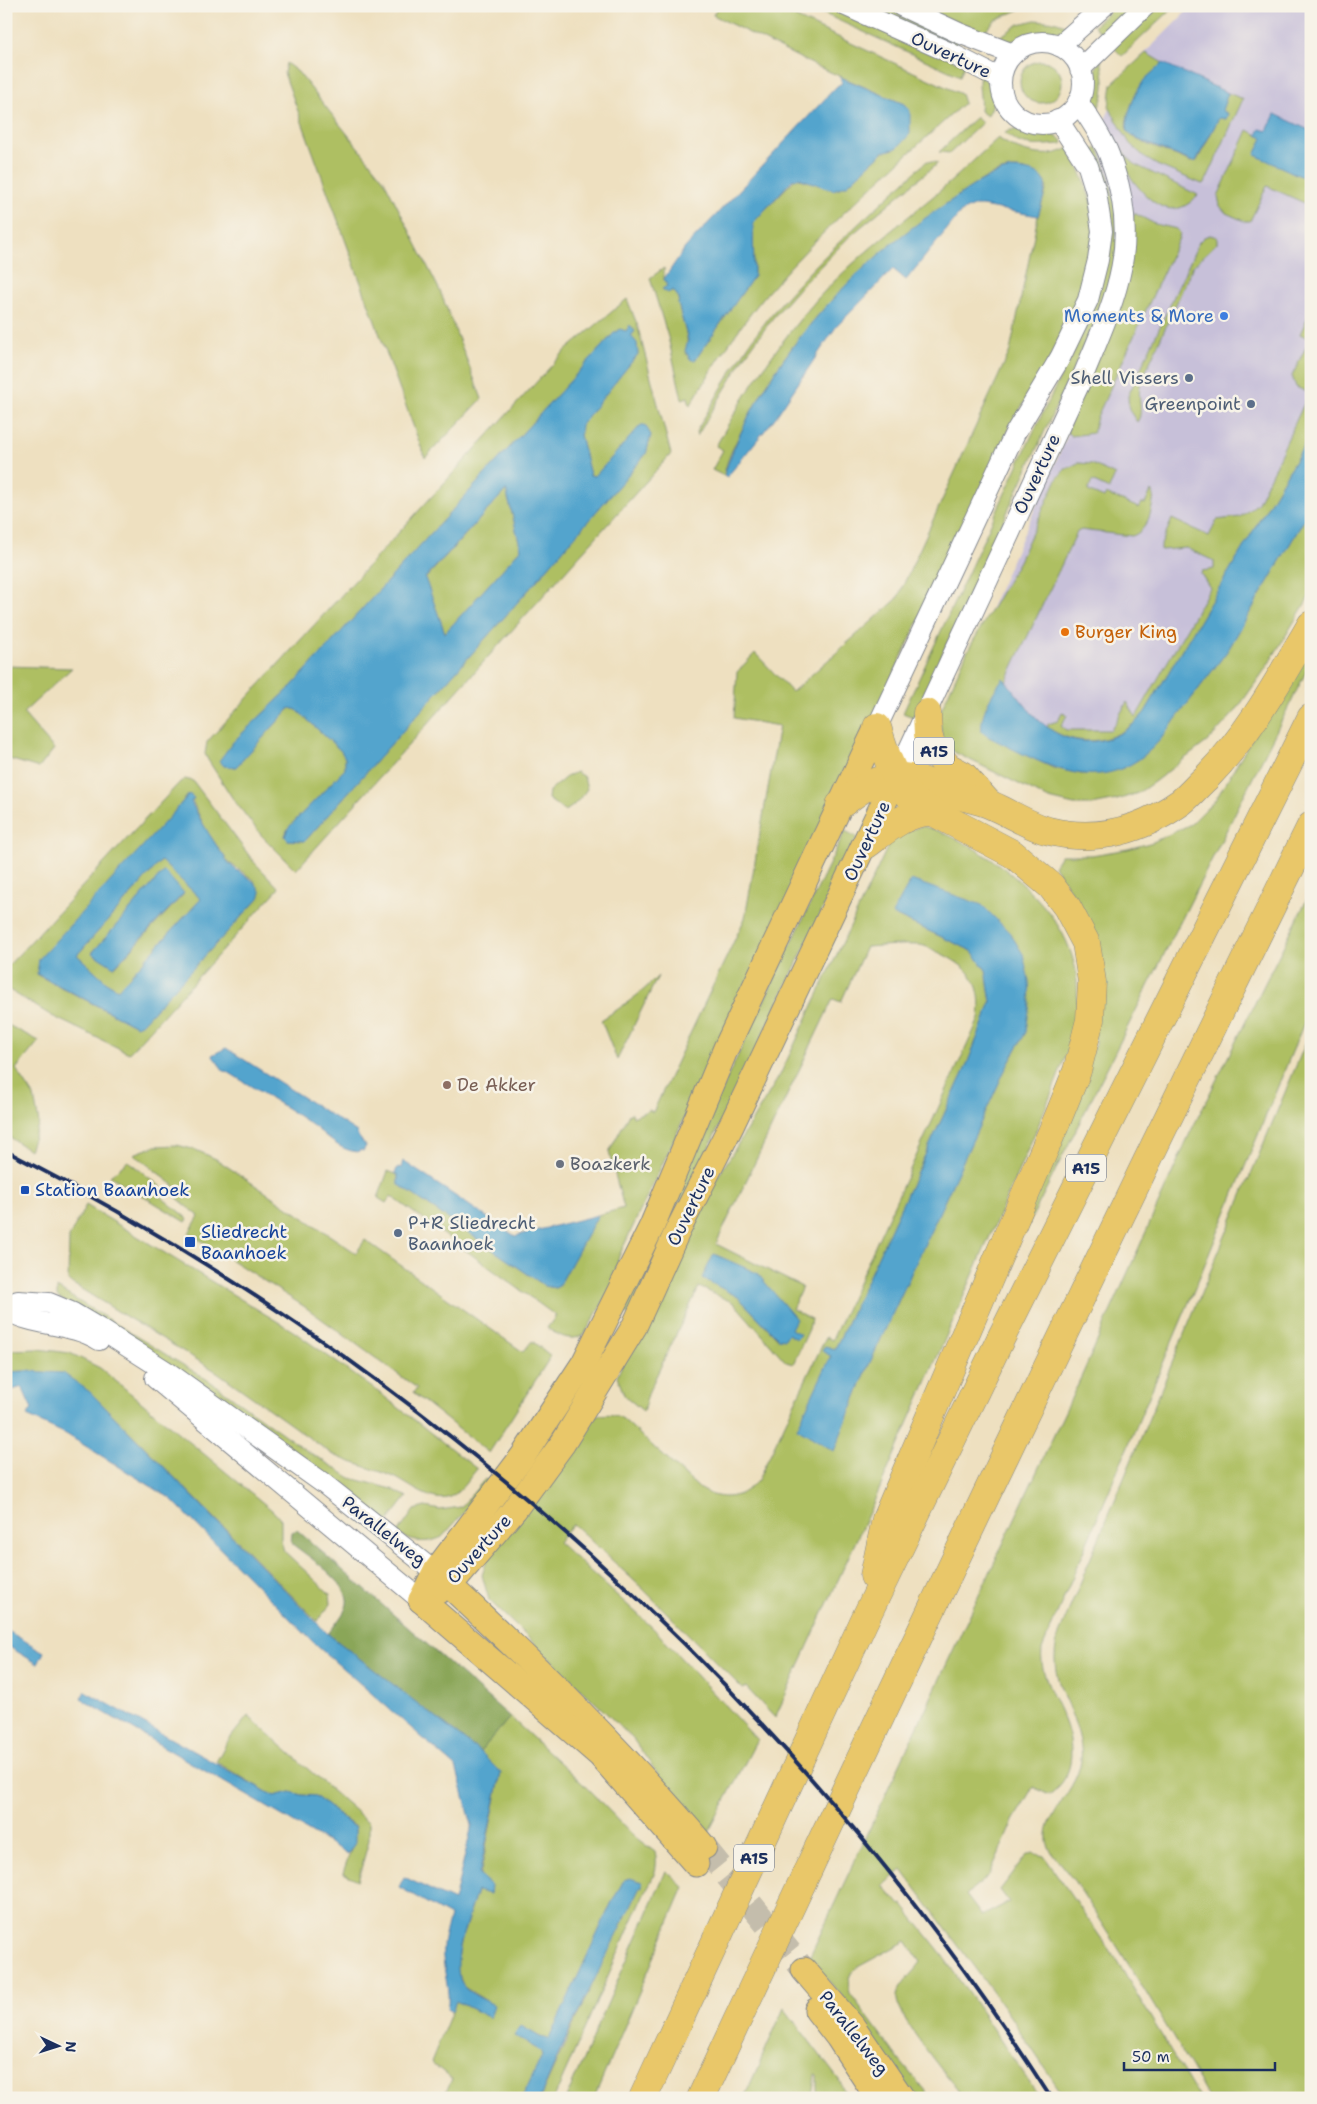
<svg xmlns="http://www.w3.org/2000/svg" width="1317" height="2104" viewBox="0 0 1317 2104" font-family="'Shantell Sans',sans-serif">
<style>
.industrial{fill:#c7c0d9}
.green{fill:#aebf62;stroke:#647760;fill-rule:evenodd}
.forest{fill:#8aa658;stroke:#526a5b}
.water{fill:#53a4cd;stroke:#376a96;fill-rule:evenodd}
.lines{fill:none;stroke-linecap:round;stroke-linejoin:round}
.major-tunnel{stroke:#c4bdac;stroke-width:25;stroke-dasharray:25 12;stroke-linecap:butt}
.minor-casing{stroke:#84888f;stroke-width:22}
.major-casing{stroke:#84888f;stroke-width:27}
.highway-casing{stroke:#84888f;stroke-width:29}
.minor{stroke:#fff;stroke-width:20}
.major{stroke:#e9c769;stroke-width:25}
.highway{stroke:#e9c769;stroke-width:28}
.rail{stroke:#1b2f5e;stroke-width:4}
.shop-dot{fill:#3f7fe0;stroke:#f7f3e8;stroke-width:2}
.service-dot{fill:#5c6f8a;stroke:#f7f3e8;stroke-width:2}
.food-dot{fill:#e8710a;stroke:#f7f3e8;stroke-width:2}
.education-dot{fill:#8d6e63;stroke:#f7f3e8;stroke-width:2}
.worship-dot{fill:#6b7280;stroke:#f7f3e8;stroke-width:2}
.transit-dot{fill:#1a4fb4;stroke:#f7f3e8;stroke-width:2}
.labels{text-anchor:middle;dominant-baseline:central;stroke-width:5;stroke-linejoin:round;paint-order:stroke}
.shield{fill:#f7f3e8;stroke:#5d6a87;stroke-width:1}
.shield-label{font-size:16px;font-weight:bold;fill:#1b2f5e}
.street-label{font-size:18px;fill:#1b2f5e;stroke:#f7f3e8}
.shop-label{font-size:18px;fill:#366cbe;stroke:#f7f3e8;text-anchor:end}
.service-label{font-size:18px;fill:#4e5e75;stroke:#f7f3e8;text-anchor:end}
.food-label{font-size:18px;fill:#c56008;stroke:#f7f3e8;text-anchor:start}
.education-label{font-size:18px;fill:#785e54;stroke:#f7f3e8;text-anchor:start}
.worship-label{font-size:18px;fill:#5b616d;stroke:#f7f3e8;text-anchor:start}
.transit-label{font-size:18px;fill:#164399;stroke:#f7f3e8;text-anchor:start}
</style>
<rect width="100%" height="100%" fill="#f7f3e8"/>
<filter id="ink" filterUnits="userSpaceOnUse"><feTurbulence type="fractalNoise" baseFrequency=".02" numOctaves="2"/><feDisplacementMap in="SourceGraphic" scale="10" xChannelSelector="R" yChannelSelector="G"/><feConvolveMatrix kernelMatrix="1 2 1 2 8 2 1 2 1" color-interpolation-filters="sRGB"/></filter>
<filter id="wash" filterUnits="userSpaceOnUse"><feTurbulence type="fractalNoise" baseFrequency=".0096" numOctaves="4" result="noise"/><feDisplacementMap in="SourceGraphic" scale="20" xChannelSelector="R" yChannelSelector="G"/><feGaussianBlur stdDeviation="1.12" result="paint"/><feColorMatrix in="noise" values="0 0 0 0 0 0 0 0 0 0 0 0 0 0 0 0 0 1.4 0 .05"/><feComposite in="paint" operator="in"/></filter>
<g filter="url(#wash)">
<rect width="100%" height="100%" fill="#eee0c0"/>
<polygon class="industrial" points="1192,6 1311,6 1311,468 1147,736 1084,762 949,703 1097,368 1102,125 1112,105 1114,84"/>
<g class="green">
<path d="M718,6h53l190,88 3,9c-67,62 -138,121 -197,190 -29,35 -54,74 -77,113l-2,-9 -6,2 -14,-62 -18,-59 14,-10v11l3,7 -4,3 10,1 6,8c-1,13 6,27 8,40 1,5 -2,10 -1,16l9,6 59,-84 -1,-53 3,-4 40,-41 41,11 10,-4 36,-33 14,-4 7,-44 -90,-39 -101,-50z"/>
<polygon points="807,6 835,6 964,65 960,76"/>
<polygon points="862,6 888,6 959,39 954,49"/>
<polygon points="916,6 956,6 970,8 976,6 1028,6 995,20 981,36"/>
<polygon points="1115,6 1136,6 1104,36 1094,26"/>
<polygon points="1156,6 1175,6 1122,56 1113,47"/>
<path d="M1035,20l22,2 14,5c-13,7 -23,4 -36,7 -11,3 -21,7 -32,9l-5,-5 21,-14z"/>
<path d="M1146,53l17,10c-16,13 -27,26 -33,46 -2,6 -6,17 -2,23 6,11 49,22 62,30l7,-1 22,-43 7,1 2,-5 -6,-4 6,-17 15,6 -38,84 -3,1 -45,-19 -10,-6 -17,-15 -21,-37 3,-23z"/>
<path d="M1101,60c4,19 6,36 -6,53 -9,-18 -6,-37 6,-53z"/>
<circle cx="1041" cy="82" r="21"/>
<polygon points="286,63 298,72 384,180 440,291 482,399 425,458 284,73"/>
<path d="M980,74l12,13c2,11 2,20 -5,29l-7,-5c2,-13 -3,-24 0,-37z"/>
<polygon points="975,118 977,118 982,123 950,153 939,152"/>
<path d="M1103,120l23,36 10,9 62,30c-42,48 -82,-42 -98,-72z"/>
<path d="M1040,129l14,6 9,6 -1,3c-22,1 -38,6 -57,-11l5,-3z"/>
<polygon points="1248,130 1263,138 1256,155 1311,181 1311,206 1267,186 1250,221 1244,221 1226,213 1220,206 1218,196"/>
<path d="M998,138c20,14 48,23 71,10 13,25 22,46 25,75 5,62 -50,146 -81,198l-394,835 -6,29 -29,50c-14,7 -25,1 -37,-7l9,-12 -165,-120 -5,7 -8,-5 10,-27 10,4v9l147,102 10,2 4,-2 39,-71 26,-7 -15,-56 20,-38 3,-1 1,4 16,-7 4,2 92,-194 34,-192 -45,-8 3,-46 18,-19 37,39 105,-93 113,-248 28,-135 9,-29c-12,-12 -17,-19 -35,-18 -19,1 -39,17 -54,27 -89,57 -171,138 -216,234 -7,14 -16,30 -18,46l-12,-6 11,-20 -7,-4c29,-53 62,-103 103,-149 37,-40 81,-73 123,-108 19,-16 37,-34 56,-51z"/>
<path d="M1098,148c16,37 26,87 14,127 -5,16 -11,32 -17,47l-182,395 -10,-4 129,-278 38,-78 28,-69 -10,-135z"/>
<path d="M927,161l11,2 -88,73 -52,53 -26,30 -27,37 -48,80 -1,-4c23,-40 46,-80 74,-116 47,-57 103,-105 157,-155z"/>
<polygon points="1134,213 1155,224 1177,229 1180,233 1179,238 1097,417 1093,433 1071,436 1067,432"/>
<path d="M1210,235l7,2v6l-24,23 -52,116c-5,15 4,30 -4,40l-8,-12 -1,-14 71,-154 5,-5z"/>
<path d="M627,299l10,25 34,130 -375,416 -35,-35 -28,-36 -25,-39 -3,-6 2,-12 358,-391zM630,326l5,5 -4,5 7,18 -58,71v10l10,40 5,1 56,-41 -5,19 -114,132 -227,255 -17,-1 -3,-4 3,-8 57,-59v-11l-4,-7 -44,-41 -7,-2 -54,59 -12,-1 -2,-3 11,-21 56,-53 325,-356 12,-2z"/>
<path d="M1311,310v124l-166,278c-25,31 -64,38 -97,16v-4l10,-3 4,-9 5,3 -6,11 5,4h45l16,-28 9,15 74,-129 -9,-14 1,-3 12,-2v-8l-28,-13 -25,2v-5l11,-26 37,17 8,-16 23,-3 18,-14 51,-110 -13,-6 -4,-11 18,-37 -10,-5z"/>
<path d="M1078,463l14,1 23,11 -6,14 -17,-8 -4,10 16,7 2,-4 33,14 3,-5 3,1 6,-13 3,4c-2,15 -6,36 -22,41l-51,-6 -4,2 -71,150 -3,-4 11,71 39,19 28,6 21,-1 16,-4 20,-9 11,-9 11,-11 68,-90 83,-142v86l-45,74 -31,44 -27,29 -54,41 -16,11 -21,7 -25,5h-18l-25,-6 -93,-46 -13,-9 -4,-30 2,-4 26,-58 52,-91 38,-82 7,-9z"/>
<polygon points="506,490 521,549 445,633 425,579"/>
<polygon points="1311,640 1311,662 1024,1233 1018,1230 1095,1043 1084,911 1054,866 1061,855 1092,855 1128,849 1153,842 1191,824 1216,799"/>
<polygon points="6,666 72,668 23,713 54,749 39,768 6,758"/>
<path d="M576,772l8,5 3,12c-6,8 -13,18 -22,22l-17,-12 1,-8 17,-14z"/>
<path d="M185,779l8,2 61,81 25,26 -150,165 -77,-37 -46,-28v-20l174,-186zM189,794l17,36 22,32 26,18 5,18 -107,114 -16,14 -99,-51z"/>
<path d="M921,826c29,6 67,29 90,48 98,82 70,149 27,252l-162,371 -101,221 -29,-31 -3,2 -100,-100 -70,-65 -15,18 95,86 104,112 -50,95 -33,-38 -41,-58 -144,-139 -7,-25 8,-23 96,-130c12,-8 24,-11 37,-3l77,70c22,13 41,10 58,-9l68,-143 6,3 147,-321c4,-35 -7,-50 -37,-65 -7,-3 -15,-8 -22,-9 -17,-1 -36,1 -54,2l-25,55 -8,-3 -117,245 86,43 -10,22 19,10 -2,10 -16,35 -7,-2 -52,-59 -35,-16 -50,104 -6,20 -19,-16 -7,-19 79,-163 84,-138 110,-233 5,-6zM892,914l131,40 3,78 -22,40 -137,297 -33,81 -36,-22 33,-72 -8,-5 2,-5 10,3 131,-282 25,-65 -5,-32 -14,-19zM738,1297l53,32 6,10 -9,-5 -11,4z"/>
<polygon points="845,831 857,837 629,1315 617,1309"/>
<path d="M161,861l40,38 -83,90 -9,-5 -32,-29zM163,872l21,22 -69,73 -23,-14z"/>
<path d="M1311,891v115l-111,270 -158,373c-5,39 36,70 28,115 -3,14 -10,23 -21,31l-16,-8 -20,34 -24,55 -23,19 16,21 27,-14 -9,-12 26,-34 6,-3 12,3 73,105 82,137h-134l-62,-92 -101,-136 -19,15 17,20 2,-1 36,45 102,149h-76c-13,-17 -71,-85 -67,-102 2,-12 17,-24 24,-34l-15,-21 -50,27c-8,7 -9,14 -6,25l50,68 31,37h-16l-70,-98 -36,-42 274,-585 107,-240z"/>
<path d="M658,976l-41,84 -16,-40c21,-13 40,-26 57,-44z"/>
<polygon points="6,1024 39,1041 16,1069 34,1096 39,1123 29,1150 6,1135"/>
<path d="M1311,1030v1068h-102c-42,-71 -84,-142 -130,-210 -7,-12 -30,-34 -32,-47 -3,-31 39,-55 34,-94 -6,-43 -37,-67 -22,-113z"/>
<polygon points="177,1145 196,1150 216,1159 356,1253 365,1240 523,1352 532,1341 551,1356 489,1453 413,1393 417,1388 305,1307 189,1233 199,1216 171,1193 176,1187 134,1154 155,1146"/>
<polygon points="128,1161 165,1190 160,1196 188,1219 186,1222 110,1176"/>
<path d="M86,1205l207,126 88,63 96,75c-8,9 -18,26 -30,29 -18,4 -38,-14 -53,-21 -21,-9 -42,-13 -62,-23l-115,-82 -149,-91 1,-44z"/>
<polygon points="57,1288 211,1382 307,1451 351,1478 392,1489 407,1497 387,1523 57,1297"/>
<polygon points="38,1349 70,1353 100,1368 273,1511 281,1520 281,1541 284,1551 330,1594 331,1604 317,1621 90,1392 26,1371 6,1372 6,1350"/>
<path d="M485,1479l6,4 -49,54c-14,7 -32,6 -44,-4l16,-23 11,-3 15,3 21,-3z"/>
<path d="M248,1716l121,107v17l-11,40 -15,-7c5,-17 12,-28 12,-46l-40,-31 -14,-1 -10,-3 -17,4 -58,-34 11,-20z"/>
<path d="M510,1717l73,67 52,53 20,15c4,17 -2,26 -10,40l-91,206h-14l99,-216 -9,-4 -6,2 -13,24 -62,136 -9,-3 -19,-11 -6,10 26,15 1,5 -20,42h-79l9,-19 -21,-17 25,-61 34,17 3,-13 -29,-18 -8,-19 6,-30 15,-47 24,-118 -21,-21z"/>
<polygon points="666,1871 684,1887 594,2098 566,2098"/>
<polygon points="784,2008 839,2080 847,2098 817,2098 817,2075 815,2074 812,2098 744,2098"/>
</g>
<path class="forest" d="M297,1530l213,187 -30,35 -152,-118c6,-9 17,-20 19,-30 4,-21 -40,-48 -56,-61l1,-11z"/>
<g class="water">
<polygon points="1163,63 1228,93 1222,110 1228,114 1226,119 1219,118 1196,161 1193,162 1137,139 1128,132 1127,127 1128,115 1135,95 1144,80"/>
<polygon points="840,77 904,104 910,111 910,134 897,148 883,152 847,185 833,190 799,178 792,180 753,223 754,276 695,360 691,360 685,351 688,340 678,304 679,298 673,290 668,293 662,289 667,286 664,279 685,248 837,86 842,83"/>
<polygon points="1275,114 1311,131 1311,181 1255,155 1263,138 1257,135 1260,129 1267,131"/>
<path d="M1012,169c42,3 36,14 26,47l-56,-10h-9l-12,6 -55,68 -13,-11 -57,58 -61,91 -48,59 -3,-2c37,-111 127,-210 225,-273 19,-13 40,-29 63,-33z"/>
<path d="M630,325l5,6 -4,5 6,7 1,11 -57,71 -1,10 10,40 5,1 46,-51h4l6,10 -5,19 -114,132 -227,255 -17,-1 -3,-4 3,-8 57,-59v-11l-4,-7 -44,-41 -7,-2 -54,59 -12,-1 -5,-5 14,-19 56,-53 325,-356 6,-4 6,2zM506,490l15,59 -76,84 -20,-55z"/>
<path d="M1311,434v74l-83,142 -68,90c-55,62 -111,27 -171,-3l-7,-5c-3,-18 11,-40 21,-54 13,14 24,32 38,44 33,30 77,24 104,-10z"/>
<path d="M189,794l5,4 -3,4c11,21 23,41 37,60 10,13 27,14 33,31l-2,5 -118,126 -5,2 -99,-52 2,-15 135,-147zM161,861l40,38 -83,90 -9,-5 -32,-29z"/>
<polygon points="164,871 184,893 114,967 92,953"/>
<polygon points="911,880 982,905 1010,933 1023,954 1029,981 1030,1003 1026,1032 1004,1072 867,1369 834,1451 797,1428 831,1356 822,1351 825,1346 835,1349 966,1067 991,1002 986,970 972,951 892,914"/>
<path d="M226,1048l131,84v3l9,11 -3,5 -3,-1 -2,2c-22,-2 -32,-18 -49,-29 -26,-18 -54,-34 -81,-51l-4,-1 -12,-16z"/>
<polygon points="403,1161 515,1236 598,1215 559,1286 555,1288 545,1286 398,1184 398,1175 395,1173 398,1167 401,1168"/>
<polygon points="714,1254 757,1273 796,1319 791,1329 800,1334 797,1339 788,1334 785,1339 778,1338 738,1297 702,1278"/>
<path d="M26,1371l37,2 27,19 238,242 152,118 21,21 -22,102 12,10 -1,9 -13,-3c-7,23 -30,76 -13,96 5,6 22,14 30,18l-4,13 -34,-17 -4,10 -5,-3c5,-14 -6,-42 -4,-61 0,-10 5,-21 7,-31l-51,-29 5,-10 50,24 18,-76 -16,-58 -139,-121 -147,-148 -104,-64 -39,-18 5,-7 -10,-22 -16,5v-20z"/>
<polygon points="6,1630 44,1652 38,1664 6,1645"/>
<polygon points="85,1691 274,1796 291,1792 301,1795 315,1796 355,1828 355,1843 348,1854 81,1699"/>
<polygon points="630,1878 642,1882 642,1887 640,1887 563,2044 540,2098 522,2098 542,2056 541,2051 514,2036 521,2026 540,2037 549,2039 611,1904 624,1880"/>
</g>
</g>
<g filter="url(#ink)">
<g class="lines">
<polyline class="major-tunnel" points="704,1847 804,1970"/>
<g class="minor-casing">
<g id="minor">
<polyline points="846,6 946,51 1001,79"/>
<polyline points="901,6 959,33 1013,54"/>
<circle cx="1042" cy="83" r="41"/>
<polyline points="1059,46 1104,6"/>
<polyline points="1080,69 1145,6"/>
<polyline points="877,727 1015,433 1060,358 1088,300 1098,260 1102,231 1096,192 1088,166 1058,120"/>
<path d="M896,777l187,-401c30,-73 58,-128 31,-207 -3,-8 -5,-17 -10,-25 -7,-15 -17,-29 -26,-42"/>
<polyline points="6,1306 18,1301 49,1303 73,1313 100,1329 169,1373 323,1483 435,1572"/>
<path d="M6,1310c29,17 64,12 93,30"/>
<polyline points="155,1378 421,1600"/>
</g>
</g>
<g class="major-casing">
<g id="major">
<path d="M438,1575c94,86 184,175 266,272"/>
<polyline points="421,1600 435,1572 523,1456 584,1363 652,1226 726,1048 877,727"/>
<polyline points="421,1600 450,1585 514,1510 563,1443 634,1327 678,1230 732,1124 896,777"/>
<polyline points="421,1600 600,1755 696,1864"/>
<polyline points="804,1970 853,2027 902,2098"/>
<polyline points="817,2010 838,2037 878,2098"/>
</g>
</g>
<g class="highway-casing">
<g id="highway">
<polyline points="927,713 928,734 932,748 948,767 963,775 988,803"/>
<path d="M840,805c18,-13 34,-27 57,-28 21,-1 38,9 57,17 12,4 25,6 37,11 19,8 38,21 58,26 48,12 93,-1 132,-29 9,-7 17,-17 25,-24 45,-46 73,-98 105,-153"/>
<path d="M866,845c19,-14 40,-33 64,-33"/>
<path d="M874,1576l12,-57 172,-401 19,-47 13,-51 2,-38 -6,-39 -19,-36 -16,-21 -38,-32 -97,-51c-22,-23 -30,-46 -39,-76"/>
<polyline points="643,2098 865,1619 1000,1340 1311,718"/>
<path d="M701,2098c199,-426 402,-850 610,-1272"/>
</g>
</g>
<use href="#minor" class="minor"/>
<use href="#major" class="major"/>
<use href="#highway" class="highway"/>
<path class="rail" d="M6,1151c423,217 789,546 1045,947"/>
</g>
</g>
<circle class="shop-dot" cx="1224" cy="316" r="5"/>
<g class="service-dot">
<circle cx="1189" cy="378" r="5"/>
<circle cx="1251" cy="404" r="5"/>
<circle cx="398" cy="1233" r="5"/>
</g>
<circle class="food-dot" cx="1065" cy="632" r="5"/>
<circle class="education-dot" cx="447" cy="1085" r="5"/>
<circle class="worship-dot" cx="560" cy="1164" r="5"/>
<g class="transit-dot">
<rect x="20" y="1185" width="10" height="10" rx="2.5"/>
<rect x="184" y="1236" width="12" height="12" rx="2.5"/>
</g>
<g class="labels">
<g class="shield">
<rect x="914" y="737.5" width="40" height="27" rx="4"/>
<rect x="1066" y="1154.5" width="40" height="27" rx="4"/>
<rect x="734" y="1844.5" width="40" height="27" rx="4"/>
</g>
<g class="shield-label">
<text x="934" y="751">A15</text>
<text x="1086" y="1168">A15</text>
<text x="754" y="1858">A15</text>
</g>
<g class="street-label">
<text transform="translate(951 55) rotate(25)">Ouverture</text>
<text transform="translate(1037 474) rotate(-65)">Ouverture</text>
<text transform="translate(867 841) rotate(-65)">Ouverture</text>
<text transform="translate(691 1206) rotate(-64)">Ouverture</text>
<text transform="translate(384 1531) rotate(38)">Parallelweg</text>
<text transform="translate(479 1549) rotate(-48)">Ouverture</text>
<text transform="translate(854 2033) rotate(52)">Parallelweg</text>
</g>
<g class="shop-label">
<text x="1214" y="316">Moments &amp; More</text>
</g>
<g class="service-label">
<text x="1179" y="378">Shell Vissers</text>
<text x="1241" y="404">Greenpoint</text>
<text x="408" y="1223" text-anchor="start">P+R Sliedrecht<tspan x="408" dy="21">Baanhoek</tspan></text>
</g>
<g class="food-label">
<text x="1075" y="632">Burger King</text>
</g>
<g class="education-label">
<text x="457" y="1085">De Akker</text>
</g>
<g class="worship-label">
<text x="570" y="1164">Boazkerk</text>
</g>
<g class="transit-label">
<text x="35" y="1190">Station Baanhoek</text>
<text x="201" y="1232">Sliedrecht<tspan x="201" dy="21">Baanhoek</tspan></text>
</g>
</g>
<rect width="1317" height="2104" fill="none" stroke="#f7f3e8" stroke-width="25"/>
<g transform="translate(58 2046) rotate(94)" stroke="#f7f3e8" stroke-width="4" paint-order="stroke">
<path d="M0-4L9 19L0 12L-9 19Z" fill="#1b2f5e"/>
<text y="-8" font-size="14" font-weight="bold" text-anchor="middle" fill="#1b2f5e">N</text>
</g>
<path d="M1124 2062v8h151v-8" fill="none" stroke="#1b2f5e" stroke-width="2.5"/>
<text x="1132" y="2062" font-size="15" fill="#1b2f5e" stroke="#f7f3e8" stroke-width="4" paint-order="stroke">50 m</text>
</svg>
